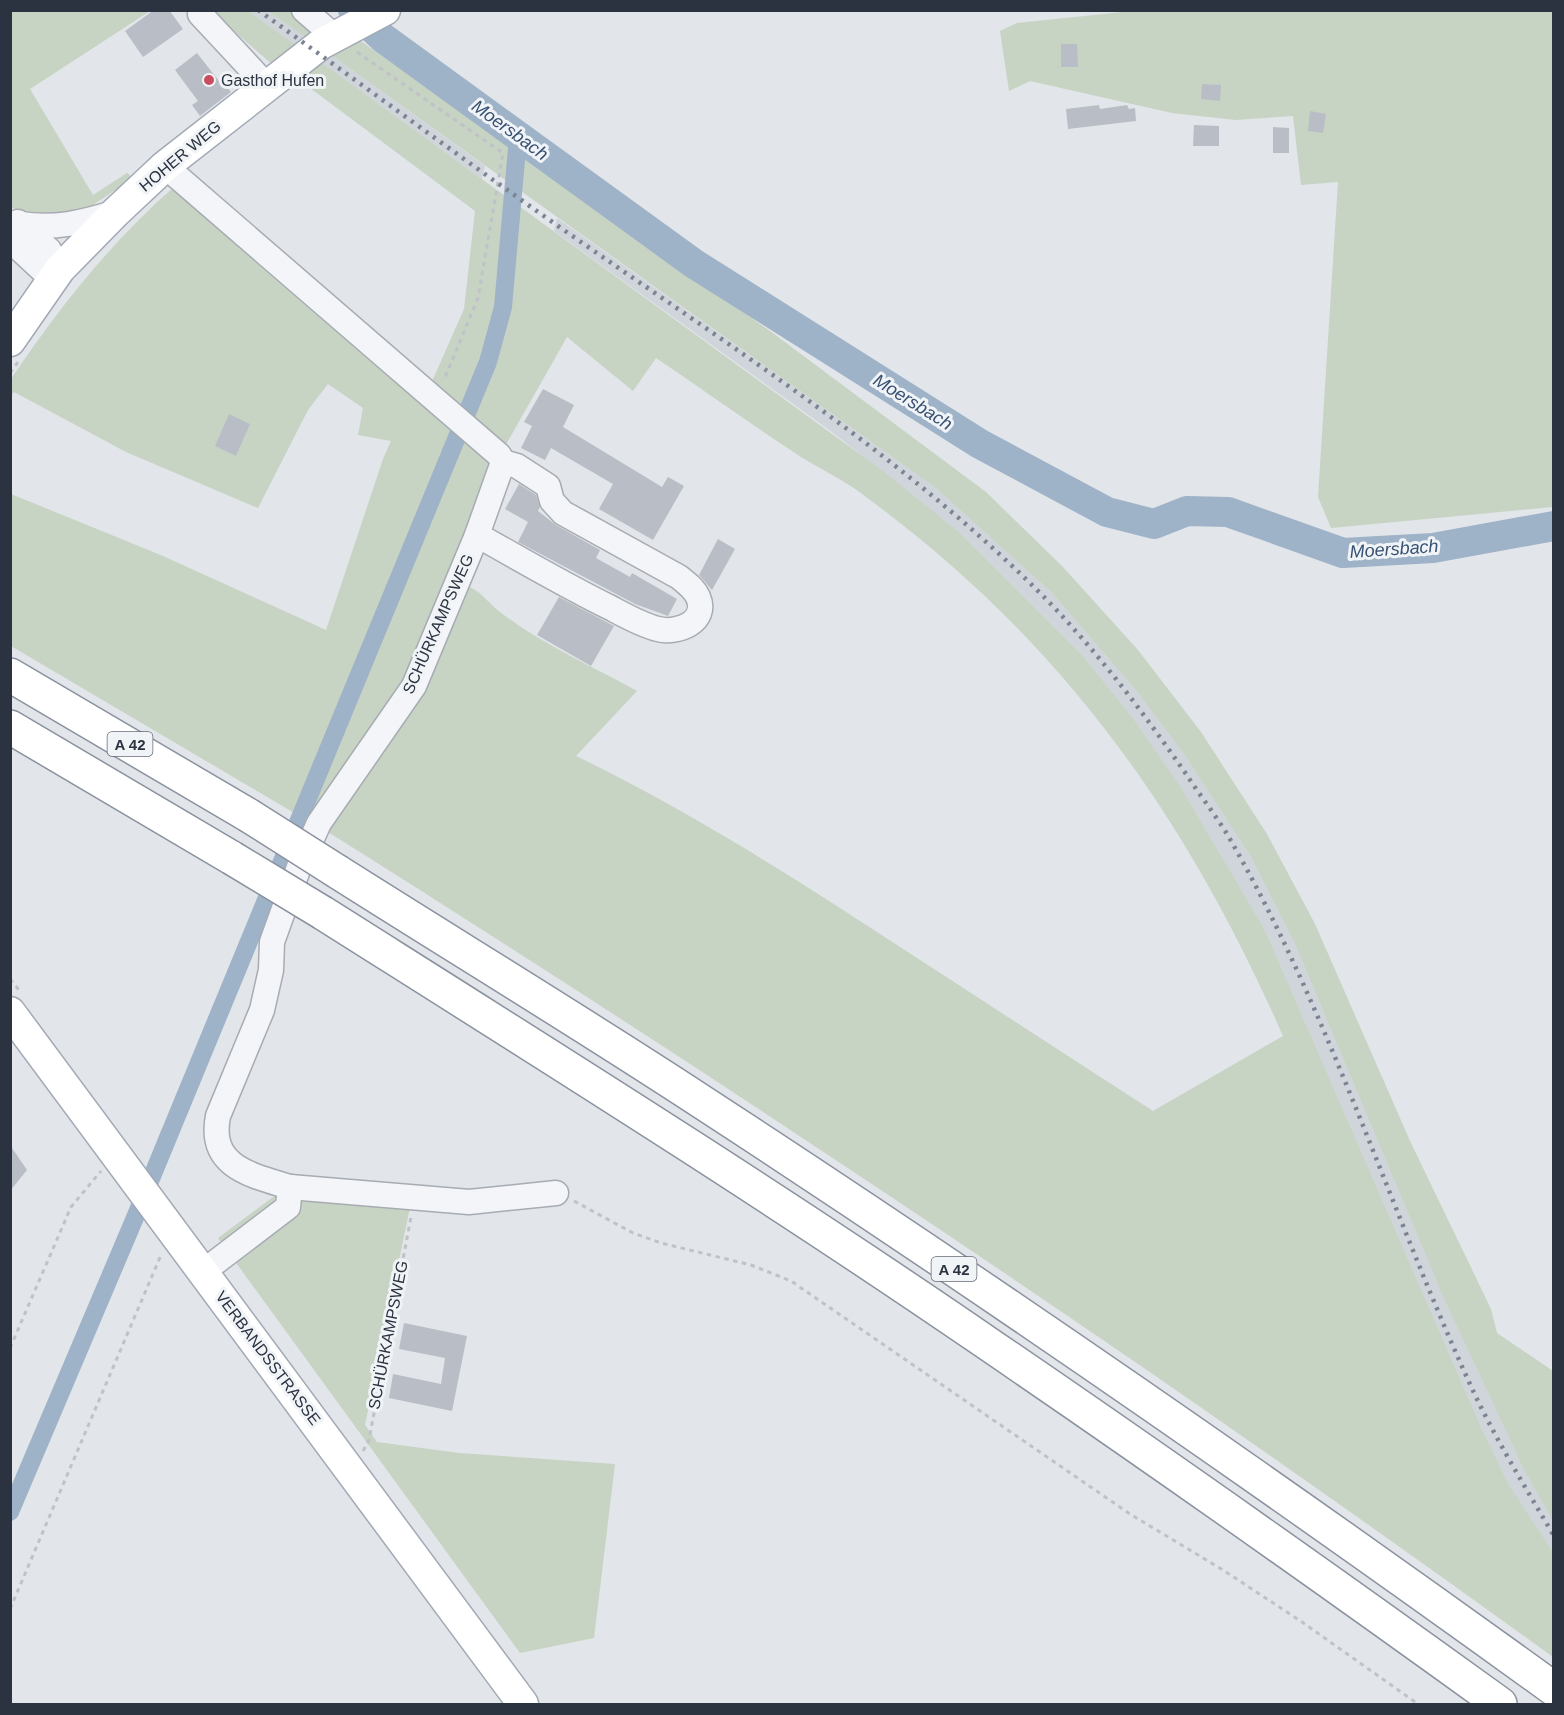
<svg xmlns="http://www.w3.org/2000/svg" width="1564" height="1715" viewBox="0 0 1564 1715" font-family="Helvetica,sans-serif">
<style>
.built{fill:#d0d4db}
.green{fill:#c7d3c3}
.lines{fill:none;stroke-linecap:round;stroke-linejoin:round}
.canal{stroke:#9eb2c8;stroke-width:18}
.river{stroke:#9eb2c8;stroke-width:30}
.building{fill:#b9bec6}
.minor-casing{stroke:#a7acb3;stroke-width:27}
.major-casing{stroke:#a1a9b5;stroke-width:33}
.highway-casing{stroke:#8a929f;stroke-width:36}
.path{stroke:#c0c2c8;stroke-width:3;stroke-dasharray:4.5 4.5;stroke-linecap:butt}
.minor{stroke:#f4f5f8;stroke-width:24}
.major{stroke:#fff;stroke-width:30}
.highway{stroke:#fff;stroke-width:33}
.rail{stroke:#7c8492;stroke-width:4.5;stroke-dasharray:3 6;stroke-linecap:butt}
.highway-bridge-casing{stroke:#8a929f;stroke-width:36;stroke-linecap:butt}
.highway-bridge{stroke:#fff;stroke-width:33}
.poi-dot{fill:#c84d5f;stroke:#f1f4f7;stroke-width:2}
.labels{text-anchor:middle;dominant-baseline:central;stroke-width:6;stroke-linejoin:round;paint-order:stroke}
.shield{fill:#f1f4f7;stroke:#666c77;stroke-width:1.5}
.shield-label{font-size:15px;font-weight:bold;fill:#2b3240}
.poi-label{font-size:16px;fill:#2b3240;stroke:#f1f4f7;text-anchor:start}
.street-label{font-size:16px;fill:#2b3240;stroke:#f1f4f7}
.water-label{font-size:18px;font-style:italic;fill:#375172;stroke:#f1f4f7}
</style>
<rect width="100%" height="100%" fill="#e2e5e9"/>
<g class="built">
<polygon points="248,11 268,11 309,40 299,47"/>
<polygon points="331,55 485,166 482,179 321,62"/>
<polygon points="557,218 937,489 1051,592 1135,689 1184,754 1251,857 1295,944 1444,1299 1525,1472 1553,1521 1553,1552 1508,1483 1481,1427 1265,930 1182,789 1133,718 1082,655 960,533 832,432 554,231"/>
</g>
<g class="green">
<polygon points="1142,10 1553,11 1553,507 1331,528 1318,497 1338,182 1301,185 1293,116 1236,120 1172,113 1030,81 1009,91 1000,31 1017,23"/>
<polygon points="10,11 150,11 30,89 93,195 127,173 133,178 84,211 26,216 11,207"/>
<polygon points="211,11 248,11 299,47 274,66"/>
<polygon points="268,11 311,11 332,26 309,40"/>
<polygon points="358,39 770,331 986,492 1063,567 1138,650 1201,732 1267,834 1315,924 1410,1141 1491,1309 1497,1333 1553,1371 1553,1521 1525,1472 1444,1299 1295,944 1251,857 1184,754 1135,689 1051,592 937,489 331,55"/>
<path d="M321,62l562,409 77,62 122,122 51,63 49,71 83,141 216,497 27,56 45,69v105c-400,-290 -810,-564 -1228,-827l139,-245c17,5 23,17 36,27 41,32 92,54 137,79l-61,65c112,54 217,121 321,189 86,56 171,111 256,166l130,-75c-99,-225 -225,-400 -425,-545 -18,-13 -38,-22 -57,-34 -49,-32 -96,-66 -145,-99l-23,33 -66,-54 -63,111 -74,-62 34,-77 11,-98 -177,-132z"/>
<path d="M175,186l321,274 -88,224 -95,140 -302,-178v-152l152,62 163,74 57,-171 8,-18 -33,-6 5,-27 -35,-24 -20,26 -50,98 -132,-56 -112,-60 -3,4v-17c48,-71 99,-136 164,-193z"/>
<polygon points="300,1177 414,1188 365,1425 377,1442 459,1453 615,1464 594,1638 520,1653 218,1238"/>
</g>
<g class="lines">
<polyline class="canal" points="10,1512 134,1220 488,362 503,307 518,137"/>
<polyline class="river" points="353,10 383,38 693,263 980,444 1107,512 1154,524 1187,511 1228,512 1343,553 1433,548 1554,526"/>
</g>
<g class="building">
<polygon points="154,10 169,10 183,29 143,57 125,31"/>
<polygon points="1061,44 1077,44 1078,67 1061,67"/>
<polygon points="197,53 219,81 221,79 231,92 200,116 192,105 198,101 175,70"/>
<polygon points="1202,84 1221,85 1220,101 1201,99"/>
<polygon points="1099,105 1100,109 1127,105 1129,109 1135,108 1136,121 1068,129 1066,109"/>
<polygon points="1310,111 1326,114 1323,133 1308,131"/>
<polygon points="1194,125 1219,126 1219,146 1193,146"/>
<polygon points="1273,127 1289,128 1289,153 1273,153"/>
<polygon points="543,389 574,405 563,427 662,487 668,477 684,486 653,540 599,509 613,484 551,448 545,460 521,448 532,426 524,422"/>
<polygon points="229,414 250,424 236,456 215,446"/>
<polygon points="519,484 536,495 540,507 538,511 556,525 600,550 596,558 630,577 632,573 677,599 668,616 635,604 518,542 528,522 505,509"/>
<polygon points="718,539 735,549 712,590 699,575"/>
<polygon points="559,597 614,626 591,666 537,635"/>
<polygon points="10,1145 27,1170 10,1191"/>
<polygon points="404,1323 467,1336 452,1411 389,1398 393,1374 441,1384 445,1358 399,1349"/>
</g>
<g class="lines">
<g class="minor-casing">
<g id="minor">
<polyline points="304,10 334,36"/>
<polyline points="200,14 267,86"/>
<path d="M165,166l334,289 4,7 -26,73 -63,151 -95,137 -20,44 -27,75 -1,28 -9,40 -44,106c-10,51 33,59 72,71l-2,20 -84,64"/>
<polyline points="18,222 49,250 60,269"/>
<path d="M20,224c35,5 62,-1 96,-12"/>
<polyline points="10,240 52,279"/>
<path d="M477,535c45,25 89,51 134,73 15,8 31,17 47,21 19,5 51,-7 40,-32 -4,-9 -12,-14 -19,-20l-116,-64 -11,-12 -4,-15 -31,-20 -14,-4"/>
<polyline points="290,1187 469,1202 556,1193"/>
</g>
</g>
<g class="major-casing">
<g id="major">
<polyline points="10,341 60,269 116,212 165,166 321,44 385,10"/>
<polyline points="10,1012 523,1704"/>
</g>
</g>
<g class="highway-casing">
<g id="highway">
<polyline points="10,675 248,815"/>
<polyline points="10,727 232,858"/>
<path d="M338,872c120,76 242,150 361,228 290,189 574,386 855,589"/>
<path d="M323,913c223,141 447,281 664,430 173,118 344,239 513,361"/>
</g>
</g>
<g class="path">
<polyline points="357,52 503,153 478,298 444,380"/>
<polyline points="10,373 18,362"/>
<polyline points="10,979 19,990"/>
<polyline points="574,1201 633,1233 661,1243 751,1265 791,1281 1130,1514 1223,1570 1302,1622 1418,1704"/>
<polyline points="10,1348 71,1207 101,1171"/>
<polyline points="363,1451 369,1440 411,1217"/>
<polyline points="10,1609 161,1255"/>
</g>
<use href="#minor" class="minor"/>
<use href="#major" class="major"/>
<use href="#highway" class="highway"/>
<path class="rail" d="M258,10c112,80 223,163 336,241 154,107 318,213 450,346 53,54 99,115 142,177 13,20 28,39 41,60 99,170 160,368 242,548 24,53 55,103 85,154"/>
<g class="highway-bridge-casing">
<g id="highway-bridge">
<polyline points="248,815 338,872"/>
<polyline points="232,858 323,913"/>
</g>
</g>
<use href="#highway-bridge" class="highway-bridge"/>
</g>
<circle class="poi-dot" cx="209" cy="80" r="6"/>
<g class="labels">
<g class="shield">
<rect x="107.5" y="732" width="45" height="24" rx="4.5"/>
<rect x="931.5" y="1257" width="45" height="24" rx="4.5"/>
</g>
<g class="shield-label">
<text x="130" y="744">A 42</text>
<text x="954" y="1269">A 42</text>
</g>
<g class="poi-label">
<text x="221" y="80">Gasthof Hufen</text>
</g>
<g class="street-label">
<text transform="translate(180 156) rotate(-40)">HOHER WEG</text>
<text transform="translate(438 624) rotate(-66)">SCHÜRKAMPSWEG</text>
<text transform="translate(388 1335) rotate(-79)">SCHÜRKAMPSWEG</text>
<text transform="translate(268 1358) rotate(53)">VERBANDSSTRASSE</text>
</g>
<g class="water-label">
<text transform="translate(510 130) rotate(36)">Moersbach</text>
<text transform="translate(913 402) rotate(32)">Moersbach</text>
<text transform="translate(1394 549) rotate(-4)">Moersbach</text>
</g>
</g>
<rect width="1564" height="1715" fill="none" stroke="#2b3240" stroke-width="24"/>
</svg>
